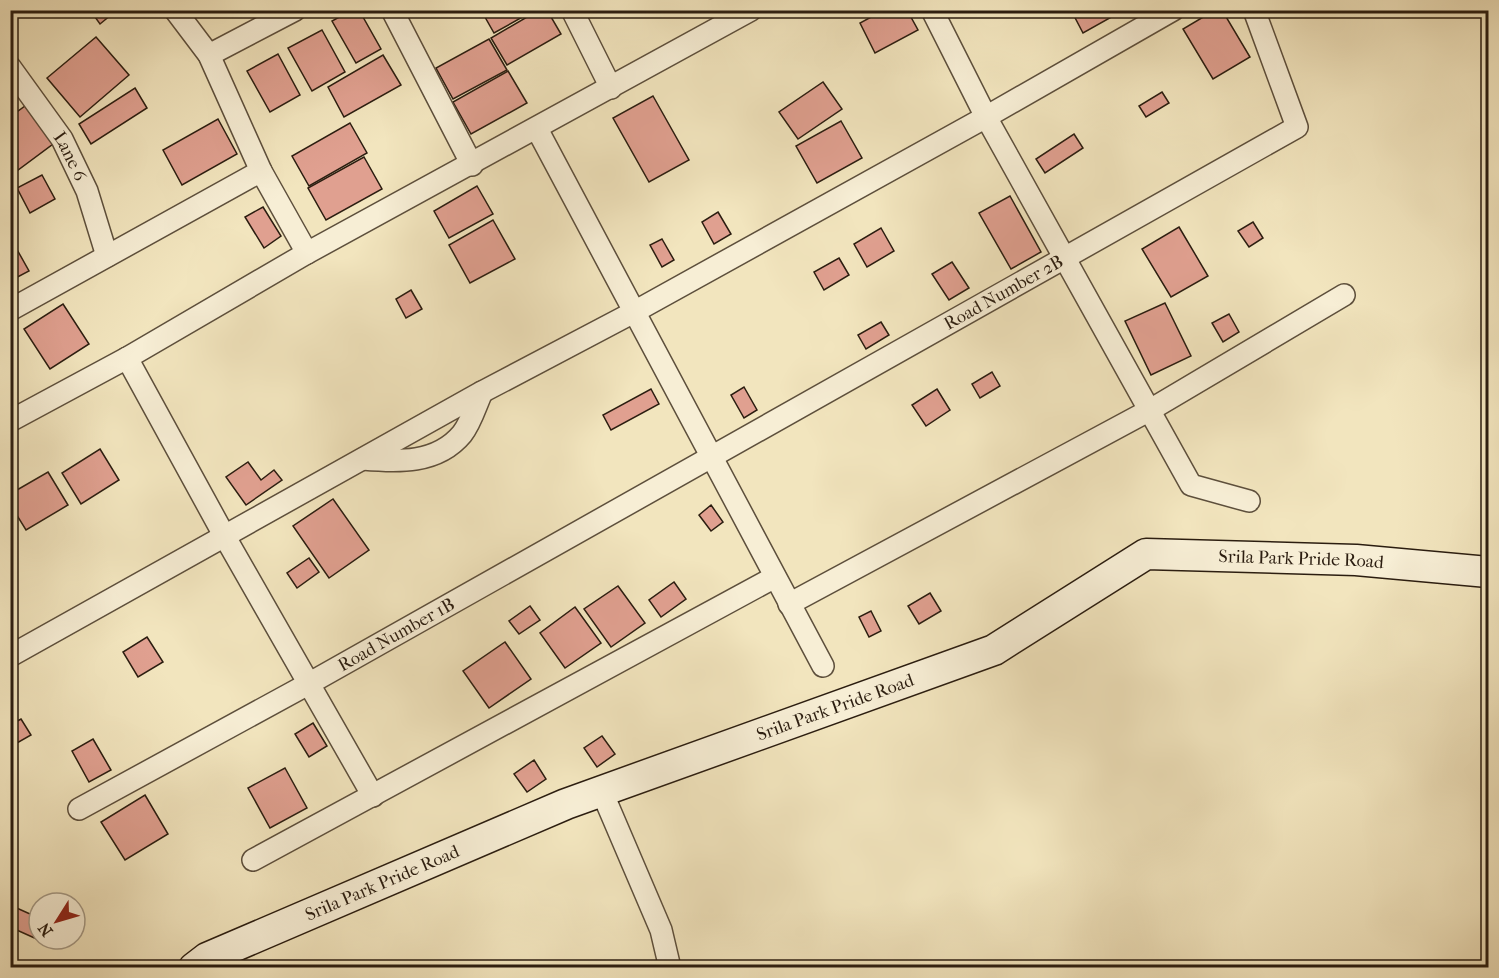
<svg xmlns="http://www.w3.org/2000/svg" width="1499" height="978" viewBox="0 0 1499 978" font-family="'IM FELL French Canon',serif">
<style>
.building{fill:#e0a090;stroke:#2b1d10;stroke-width:1.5}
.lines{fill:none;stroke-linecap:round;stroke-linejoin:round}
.street-casing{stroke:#5d4f3c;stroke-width:24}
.secondary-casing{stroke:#2b1d10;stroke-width:33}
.street{stroke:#f7eed5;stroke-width:21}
.secondary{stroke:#f7eed5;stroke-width:30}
.labels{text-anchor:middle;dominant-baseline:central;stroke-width:4.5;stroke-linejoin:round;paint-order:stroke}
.street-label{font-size:18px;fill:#2b1d10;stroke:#f7eed5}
</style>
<rect width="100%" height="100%" fill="#f2e5be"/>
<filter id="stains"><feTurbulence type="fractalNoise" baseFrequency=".00333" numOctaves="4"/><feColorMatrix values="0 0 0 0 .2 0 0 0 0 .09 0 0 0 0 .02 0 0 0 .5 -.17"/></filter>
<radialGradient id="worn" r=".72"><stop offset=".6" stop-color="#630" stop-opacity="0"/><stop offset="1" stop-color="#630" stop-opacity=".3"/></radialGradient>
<g class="building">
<polygon points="90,10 117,10 100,24"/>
<polygon points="352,10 359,10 381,49 356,63 332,21"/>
<polygon points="481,10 535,10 494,33"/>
<polygon points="539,10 547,10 561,34 507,65 491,38"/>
<polygon points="884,10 907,10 918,30 875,53 860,23"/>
<polygon points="1071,10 1124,10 1083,33"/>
<polygon points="1215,10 1222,10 1250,57 1213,79 1183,29"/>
<polygon points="322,30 345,72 312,91 288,48"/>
<polygon points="96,37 129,75 80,117 47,78"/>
<polygon points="489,39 507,70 453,99 436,68"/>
<polygon points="278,54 300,95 270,112 247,71"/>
<polygon points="383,55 401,85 344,117 328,87"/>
<polygon points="508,71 527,103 471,134 453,102"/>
<polygon points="823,82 842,109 798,139 779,112"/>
<polygon points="135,88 147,108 91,144 79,124"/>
<polygon points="1162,92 1169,103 1146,117 1139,106"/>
<polygon points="653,96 689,160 649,182 613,118"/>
<polygon points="25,106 53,144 10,176 10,117"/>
<polygon points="218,119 237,154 182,185 163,150"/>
<polygon points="841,121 862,158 817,183 796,146"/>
<polygon points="350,123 367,153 309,186 292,156"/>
<polygon points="1074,134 1083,148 1045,173 1036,159"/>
<polygon points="364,157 382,189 326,220 308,188"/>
<polygon points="42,175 55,199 30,213 17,188"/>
<polygon points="477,186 493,214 449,238 434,211"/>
<polygon points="1010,196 1041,252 1011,269 979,213"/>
<polygon points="263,207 281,236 264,248 245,217"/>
<polygon points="718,212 731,234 714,244 702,222"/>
<polygon points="493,220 515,259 470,283 449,245"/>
<polygon points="1253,222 1263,238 1249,247 1238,231"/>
<polygon points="1179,227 1208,276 1171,297 1142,249"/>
<polygon points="881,228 894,251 867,267 854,244"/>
<polygon points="10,237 29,271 10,281"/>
<polygon points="662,239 674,260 662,267 650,245"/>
<polygon points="839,258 849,275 824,290 814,272"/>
<polygon points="952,262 969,288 949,300 932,274"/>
<polygon points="411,290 422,309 406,318 396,299"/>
<polygon points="1165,303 1191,356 1151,375 1125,321"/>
<polygon points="63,304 89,344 50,369 24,329"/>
<polygon points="1229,314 1239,332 1223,342 1212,323"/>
<polygon points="881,322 889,335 866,349 858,335"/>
<polygon points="992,372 1000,386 980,398 972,384"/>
<polygon points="744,387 757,410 744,418 731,395"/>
<polygon points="651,389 659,404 611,430 603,415"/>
<polygon points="937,389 950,410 926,426 912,405"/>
<polygon points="100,449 119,480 81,504 62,473"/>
<polygon points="248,462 261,480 274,470 282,480 246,505 226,477"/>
<polygon points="48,472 68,505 26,530 10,504 10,494"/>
<polygon points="333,499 369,550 329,578 293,526"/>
<polygon points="711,505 723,522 711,531 699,515"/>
<polygon points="309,558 319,572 297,588 287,573"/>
<polygon points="674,582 686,599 661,617 649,600"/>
<polygon points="618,586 645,623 611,647 584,609"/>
<polygon points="930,593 941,611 919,624 908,606"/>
<polygon points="530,606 540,620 519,634 509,621"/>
<polygon points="575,607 601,643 565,668 540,633"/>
<polygon points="871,611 881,631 869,637 859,617"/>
<polygon points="147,637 163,662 138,677 123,652"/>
<polygon points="505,642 531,679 489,708 463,671"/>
<polygon points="21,719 31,735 10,747 10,725"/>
<polygon points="313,723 327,746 309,757 295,734"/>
<polygon points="602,736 615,754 597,767 584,748"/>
<polygon points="93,739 111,770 89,782 72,751"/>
<polygon points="534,760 546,779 527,792 514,774"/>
<polygon points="285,768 307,808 270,828 248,788"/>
<polygon points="145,795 168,834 125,860 101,822"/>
<polygon points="10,905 39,918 39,940 10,927"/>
</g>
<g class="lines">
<g class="street-casing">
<g id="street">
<polyline points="175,10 209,55 261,171 307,253"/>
<polyline points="392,10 472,165"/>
<polyline points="572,10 611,88"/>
<polyline points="932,10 986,117 1191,485 1249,501"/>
<polyline points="209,55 295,10"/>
<path id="s1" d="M10,67l52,72 25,52 20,65"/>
<polyline points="537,129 823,666"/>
<polyline points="10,310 261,171"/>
<polyline points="127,358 225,537 373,796"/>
<polyline points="10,421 127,358 307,253 751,10"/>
<path d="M363,459c35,3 74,5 99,-25 9,-11 14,-29 20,-42"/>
<polyline points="789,604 1150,410 1344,295"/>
<polyline points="10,656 482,392 634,312 986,117 1173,10"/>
<polyline points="602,792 661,930 670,968"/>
<path id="s2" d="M79,809l231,-126 987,-556 -43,-117"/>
<polyline points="253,860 775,577"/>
</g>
</g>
<g class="secondary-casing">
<g id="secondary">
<path id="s3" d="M194,968l13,-10 359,-154 428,-154 152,-96 210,6 132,12"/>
</g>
</g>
<use href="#street" class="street"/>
<use href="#secondary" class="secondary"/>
</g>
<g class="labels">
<g class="street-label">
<text stroke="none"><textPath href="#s1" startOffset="108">Lane 6</textPath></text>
<text stroke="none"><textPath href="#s2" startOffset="1059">Road Number 2B</textPath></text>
<text stroke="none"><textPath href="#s3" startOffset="1197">Srila Park Pride Road</textPath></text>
<text stroke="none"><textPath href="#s2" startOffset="362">Road Number 1B</textPath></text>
<text stroke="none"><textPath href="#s3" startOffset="693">Srila Park Pride Road</textPath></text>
<text stroke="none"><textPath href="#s3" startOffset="207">Srila Park Pride Road</textPath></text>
</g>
</g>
<rect width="1499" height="978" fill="none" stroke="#f2e5be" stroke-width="36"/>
<rect x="12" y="12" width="1475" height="954" fill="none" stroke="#2b1d10" stroke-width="3"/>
<rect x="18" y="18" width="1463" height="942" fill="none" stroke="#2b1d10" stroke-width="1.5"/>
<g transform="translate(57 921) rotate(233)"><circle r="28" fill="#f7eed5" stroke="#a59a86" stroke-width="1.5"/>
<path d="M0-4.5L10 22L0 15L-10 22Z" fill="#8f2418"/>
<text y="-9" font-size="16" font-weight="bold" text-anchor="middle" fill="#2b1d10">N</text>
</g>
<rect width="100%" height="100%" filter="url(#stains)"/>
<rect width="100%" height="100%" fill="url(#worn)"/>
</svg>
